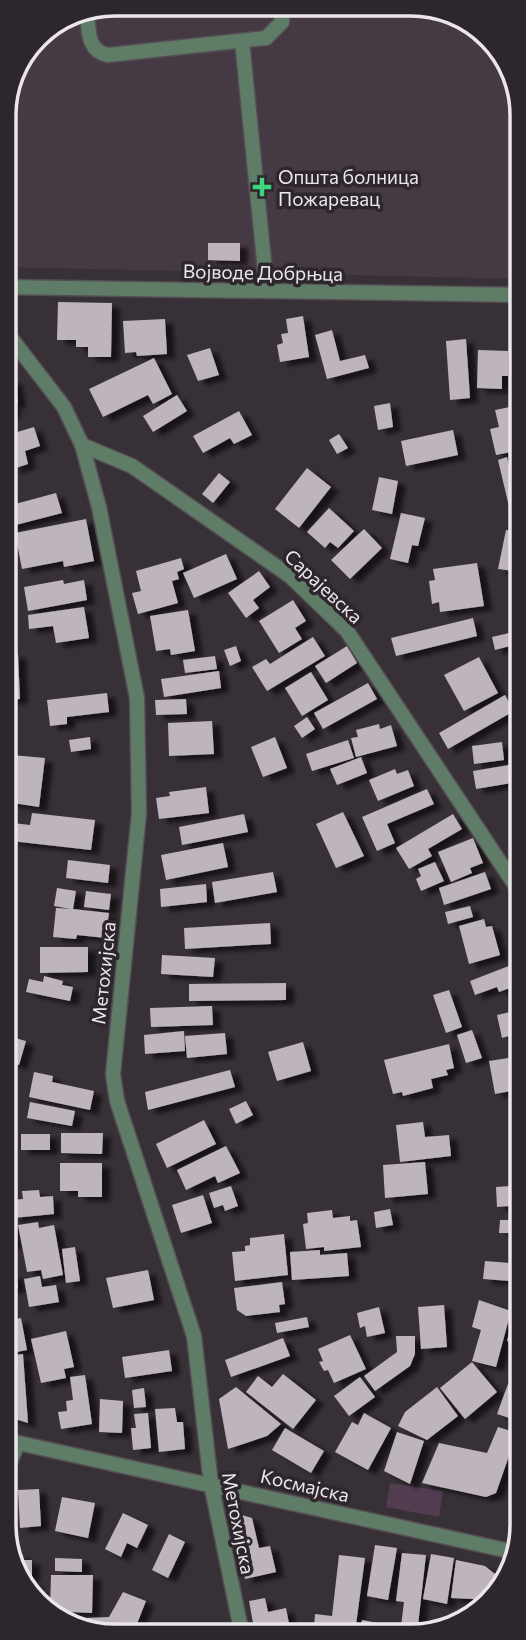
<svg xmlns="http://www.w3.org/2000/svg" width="526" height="1640" viewBox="0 0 526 1640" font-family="Commissioner,sans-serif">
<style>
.built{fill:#453944}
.green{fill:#523d50}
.building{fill:#beb4bd;filter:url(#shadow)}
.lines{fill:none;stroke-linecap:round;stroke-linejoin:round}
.lane-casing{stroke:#554d54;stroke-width:17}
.street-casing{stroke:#554d54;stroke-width:17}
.lane{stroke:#5e7c66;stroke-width:14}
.street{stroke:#5e7c66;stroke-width:14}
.poi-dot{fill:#3dd77e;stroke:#2e262d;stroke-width:2.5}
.labels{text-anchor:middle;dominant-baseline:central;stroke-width:7;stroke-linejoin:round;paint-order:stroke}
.poi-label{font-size:19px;fill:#ebe6eb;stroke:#2e262d;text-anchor:start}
.street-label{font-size:19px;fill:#ebe6eb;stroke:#2e262d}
.rim{fill:none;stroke:#ebe6eb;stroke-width:3.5}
</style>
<defs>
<filter id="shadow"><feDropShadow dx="8" dy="4.5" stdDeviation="2" flood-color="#0009"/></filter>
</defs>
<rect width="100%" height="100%" fill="#383037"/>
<polygon class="built" points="115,4 433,6 490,36 520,93 521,279 4,267 4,107 41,31"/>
<polygon class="green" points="390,1483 443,1491 439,1517 386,1507"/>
<g class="building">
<polygon points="208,243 240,243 240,261 208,260"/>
<polygon points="58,302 112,303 111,357 88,357 88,347 76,347 76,340 57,340"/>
<polygon points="303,316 309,357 280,362 277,345 283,343 281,334 288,333 286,319"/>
<polygon points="165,319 167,354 137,356 136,352 125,353 123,321"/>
<polygon points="332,330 340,361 365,355 369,368 327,379 315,335"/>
<polygon points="466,339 470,398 450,400 446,341"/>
<polygon points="521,346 521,381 520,381 513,347"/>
<polygon points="210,348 219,375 198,381 187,355"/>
<polygon points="478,350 508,351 508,376 502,376 502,389 477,388"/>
<polygon points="154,358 172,394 153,404 148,395 103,417 89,389"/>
<polygon points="14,379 18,403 12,404 13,413 4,415 4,381"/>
<polygon points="177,395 187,411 153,432 143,416"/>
<polygon points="390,403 393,427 378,430 374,406"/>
<polygon points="521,405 521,450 496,455 490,429 499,427 495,410"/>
<polygon points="239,411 252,435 234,444 230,438 203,453 193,436"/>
<polygon points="34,427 40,446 25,451 28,464 13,469 9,457 4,458 4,436"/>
<polygon points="453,430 458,455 406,466 401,441"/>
<polygon points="339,434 348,448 337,454 329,440"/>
<polygon points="507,457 520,513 511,515 498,460"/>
<polygon points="307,468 331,487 299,528 275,509"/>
<polygon points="219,473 230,482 213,503 202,494"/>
<polygon points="379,477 398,481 392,514 372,510"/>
<polygon points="56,493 62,513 8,527 4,507"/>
<polygon points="329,508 354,531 338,548 330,542 325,548 307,532"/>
<polygon points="401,513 425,518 418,546 412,545 408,563 390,559"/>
<polygon points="86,519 94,561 64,567 63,561 22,569 15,533"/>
<polygon points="517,522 521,522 521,572 498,569 506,530 516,531"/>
<polygon points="364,529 382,548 350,579 331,560"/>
<polygon points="226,554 237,579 194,598 183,573"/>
<polygon points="181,558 184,569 177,572 179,579 172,581 178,603 138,614 132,593 141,591 136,571"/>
<polygon points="477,563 484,606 440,612 439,602 432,604 429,581 435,580 433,569"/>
<polygon points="259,571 270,587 253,600 259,608 246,618 228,593"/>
<polygon points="63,580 64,584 84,580 87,600 28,611 24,587"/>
<polygon points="293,600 306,621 295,628 302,639 279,653 259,621"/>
<polygon points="84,607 89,638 56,643 53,626 29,629 28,615"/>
<polygon points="188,610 195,651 171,655 170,649 156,651 150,616"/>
<polygon points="473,618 477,636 396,656 391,638"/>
<polygon points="521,630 521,643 495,650 492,637"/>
<polygon points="313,637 325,656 267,691 252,667 266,659 270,664"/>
<polygon points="236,646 241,661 230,666 224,650"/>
<polygon points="347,646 357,663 326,683 315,666"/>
<polygon points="4,654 18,654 20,699 5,700"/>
<polygon points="215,656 217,669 185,673 183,660"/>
<polygon points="479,657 498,693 464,711 444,675"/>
<polygon points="219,671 221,688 164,697 161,679"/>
<polygon points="311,672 328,700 302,716 285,688"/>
<polygon points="368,683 377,699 323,729 314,713"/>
<polygon points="107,693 109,712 67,717 67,724 50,726 47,700"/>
<polygon points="505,695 514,711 448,749 439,733"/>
<polygon points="186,699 187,714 156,715 155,700"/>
<polygon points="307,717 315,729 302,738 294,726"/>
<polygon points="212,721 214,754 169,756 168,723"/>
<polygon points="379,724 380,729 391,725 397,746 356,757 351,738 358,737 356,730"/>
<polygon points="521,724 521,750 515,750 513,725"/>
<polygon points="90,737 91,749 71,752 69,740"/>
<polygon points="275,737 287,768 263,777 251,747"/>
<polygon points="348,740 354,758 312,771 306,754"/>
<polygon points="502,742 504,760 474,764 472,746"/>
<polygon points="12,755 45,758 39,807 6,802"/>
<polygon points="361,757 367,773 337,785 330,769"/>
<polygon points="509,765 512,783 476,789 473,771"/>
<polygon points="395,769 397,774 408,770 414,786 378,801 369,780"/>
<polygon points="206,787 209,813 159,819 156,798 170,796 169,792"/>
<polygon points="427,789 434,804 387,824 395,843 377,851 362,817"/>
<polygon points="343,812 364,856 336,868 316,824"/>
<polygon points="32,813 95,820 91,850 11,841 13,823 30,825"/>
<polygon points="244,814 248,832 182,845 179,827"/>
<polygon points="453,814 462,829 428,849 432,856 409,869 396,848"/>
<polygon points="521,816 521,848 510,844"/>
<polygon points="473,838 483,863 470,868 472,873 451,882 438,852"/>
<polygon points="223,843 228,867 166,880 161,855"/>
<polygon points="68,860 110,865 108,883 66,878"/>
<polygon points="435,862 444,881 421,891 416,879 421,876 418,869"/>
<polygon points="273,872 277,892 215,903 212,882"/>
<polygon points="485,872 491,889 444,905 439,888"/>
<polygon points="206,884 207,902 161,907 160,889"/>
<polygon points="57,888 76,891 73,909 109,913 106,938 77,935 76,939 53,937 56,908 71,909 54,906"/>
<polygon points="86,891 111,894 109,910 84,907"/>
<polygon points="470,906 473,917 448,924 445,912"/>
<polygon points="484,919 486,927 492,926 500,955 469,964 459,926"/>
<polygon points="270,923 271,944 185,949 184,928"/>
<polygon points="40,947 88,947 88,972 40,973"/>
<polygon points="162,955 215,958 213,977 161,974"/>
<polygon points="522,961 522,985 521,985 513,964"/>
<polygon points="511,965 518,985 499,992 497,987 475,995 470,981"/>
<polygon points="44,976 63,981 62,985 73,987 70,1001 26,992 29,979 43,982"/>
<polygon points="286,983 286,1000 189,1001 189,984"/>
<polygon points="449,990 462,1027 446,1033 433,995"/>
<polygon points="212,1006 213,1025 151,1027 150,1008"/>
<polygon points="522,1009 522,1040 518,1041 516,1034 502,1038 497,1015"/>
<polygon points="472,1030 482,1058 466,1063 457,1035"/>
<polygon points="184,1031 185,1051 145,1054 144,1035"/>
<polygon points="225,1033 227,1054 187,1058 185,1036"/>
<polygon points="15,1038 26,1041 19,1065 5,1061 5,1043 13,1045"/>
<polygon points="303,1042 311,1071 277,1081 268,1052"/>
<polygon points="449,1044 454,1068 446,1070 448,1075 431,1079 433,1088 403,1096 402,1092 393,1094 384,1060"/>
<polygon points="522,1056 522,1089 495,1094 489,1061"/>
<polygon points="230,1070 235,1087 148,1110 145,1092"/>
<polygon points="34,1072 53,1076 52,1082 94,1091 90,1110 29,1097"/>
<polygon points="246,1101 253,1115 236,1124 229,1109"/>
<polygon points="30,1102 75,1111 72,1126 27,1118"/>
<polygon points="204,1120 216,1144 167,1168 156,1144"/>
<polygon points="423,1122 425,1137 449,1135 451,1156 400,1162 396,1125"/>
<polygon points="61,1133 103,1133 102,1154 61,1153"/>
<rect x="21" y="1134" width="29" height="16"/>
<polygon points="226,1146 240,1173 218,1183 215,1176 186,1190 177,1170"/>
<polygon points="425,1162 428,1194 385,1198 383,1165"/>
<polygon points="60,1163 102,1163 102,1197 78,1197 78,1191 60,1191"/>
<polygon points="522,1185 522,1205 497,1207 496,1187"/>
<polygon points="231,1186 238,1206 225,1211 223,1205 214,1208 209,1193"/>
<polygon points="39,1190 40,1197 53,1196 54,1214 13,1218 11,1200 23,1199 22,1191"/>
<polygon points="203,1195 212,1223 181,1233 172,1205"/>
<polygon points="390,1209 393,1225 376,1228 374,1212"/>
<polygon points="332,1210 333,1218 350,1216 350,1221 357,1220 361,1247 324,1251 324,1247 306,1249 303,1224 308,1223 307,1213"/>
<polygon points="500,1220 519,1220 518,1233 499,1233"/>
<polygon points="38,1222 39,1228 54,1225 63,1275 43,1279 41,1270 27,1272 18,1225"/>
<polygon points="11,1227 14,1244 5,1245 5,1228"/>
<polygon points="284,1234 288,1275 235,1281 232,1252 245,1251 245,1246 250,1245 250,1238"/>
<polygon points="75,1247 80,1281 66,1283 62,1249"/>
<polygon points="320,1250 320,1255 347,1253 349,1276 292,1280 290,1252"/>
<polygon points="485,1261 522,1264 522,1282 483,1279"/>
<polygon points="148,1270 154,1300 113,1308 106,1278"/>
<polygon points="16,1274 18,1288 5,1290 5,1276"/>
<polygon points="40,1276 42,1287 56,1285 59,1302 29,1307 24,1279"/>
<polygon points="282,1282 285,1304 279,1305 280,1312 246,1316 237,1310 234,1288"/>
<polygon points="479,1300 511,1311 496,1367 472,1361 481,1330 472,1327"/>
<polygon points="444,1305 447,1347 421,1349 418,1307"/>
<polygon points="379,1307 385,1333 367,1337 365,1326 360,1328 357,1313"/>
<polygon points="516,1307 522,1308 522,1345 507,1341"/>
<polygon points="307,1317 309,1327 277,1333 275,1323"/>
<polygon points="21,1318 27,1350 12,1353 10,1345 5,1346 5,1321"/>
<polygon points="66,1331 74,1367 64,1369 66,1378 41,1383 31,1339"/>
<polygon points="350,1335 366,1369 334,1383 328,1370 324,1371 319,1362 323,1361 318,1349"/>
<polygon points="396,1336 415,1336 415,1354 410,1366 375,1391 364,1376 397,1352"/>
<polygon points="283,1338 290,1356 231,1377 225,1360"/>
<polygon points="169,1350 172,1371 125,1378 122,1357"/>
<polygon points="23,1354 28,1423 5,1416 5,1356"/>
<polygon points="472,1362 497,1392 465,1419 440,1388"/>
<polygon points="283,1374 316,1400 293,1429 246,1392 258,1376 272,1387"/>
<polygon points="85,1375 92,1424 61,1429 58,1412 67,1411 66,1401 73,1400 70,1377"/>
<polygon points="360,1377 375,1397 349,1416 334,1396"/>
<polygon points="508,1384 522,1389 521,1422 497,1414"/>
<polygon points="236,1387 281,1424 267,1436 228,1449 219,1399"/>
<polygon points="437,1387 458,1416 427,1440 398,1426 405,1412"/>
<polygon points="144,1388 146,1407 134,1408 132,1390"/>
<polygon points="100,1399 123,1401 122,1433 99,1432"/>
<polygon points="175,1408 177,1422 183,1422 185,1449 159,1452 155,1409"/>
<polygon points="148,1413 151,1448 133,1450 131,1428 136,1428 134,1414"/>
<polygon points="364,1413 391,1428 368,1470 335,1452 352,1422 358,1425"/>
<polygon points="498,1427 517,1433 496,1493 486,1497 422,1483 439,1443 487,1453"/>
<polygon points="285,1428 324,1451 311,1473 272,1450"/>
<polygon points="397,1432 424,1441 410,1484 384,1471"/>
<polygon points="39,1489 41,1526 20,1528 18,1490"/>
<polygon points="62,1497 95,1503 88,1538 55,1531"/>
<polygon points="231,1512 252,1518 259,1548 270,1546 276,1572 245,1579"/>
<polygon points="123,1513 148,1525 137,1548 127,1543 121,1557 105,1549"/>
<polygon points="169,1534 185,1542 168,1578 152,1570"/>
<polygon points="375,1545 397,1548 388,1600 367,1596"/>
<polygon points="402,1553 426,1555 417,1634 400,1634 404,1602 396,1601"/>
<polygon points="431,1554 454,1558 447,1604 423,1599"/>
<polygon points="10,1555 23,1555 23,1560 32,1560 32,1577 22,1577"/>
<polygon points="339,1555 365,1558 355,1632 314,1627 315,1614 332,1616"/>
<polygon points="55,1558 82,1559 82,1572 55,1571"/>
<polygon points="456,1560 485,1566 495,1574 492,1600 451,1598"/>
<polygon points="51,1575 93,1575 92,1613 50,1611"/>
<polygon points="35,1582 37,1604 25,1583"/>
<polygon points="123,1592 146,1601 133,1634 88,1632 87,1618 109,1617"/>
<polygon points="265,1598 268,1612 286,1608 291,1634 255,1634 249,1601"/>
<polygon points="362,1620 378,1623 376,1634 360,1634"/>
</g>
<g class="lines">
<g class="lane-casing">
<g id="lane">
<path d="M87,14c2,17 0,37 21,41l158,-17 16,-16v-17"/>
<polyline points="242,41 267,291"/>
</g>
</g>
<g class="street-casing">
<g id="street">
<polyline points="4,287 521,295"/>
<polyline points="4,329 64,407 82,445 99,507 137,698 139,813 113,1074 117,1101 194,1336 211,1484 242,1634"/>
<polyline points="82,445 132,466 290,576 347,631 521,894"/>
<polyline points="5,1440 514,1552"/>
<polyline points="5,1474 18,1443"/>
<polyline points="517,1546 522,1505"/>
<polyline points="215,1634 241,1632"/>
</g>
</g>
<use href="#lane" class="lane"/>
<use href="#street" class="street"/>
</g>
<path class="poi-dot" d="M258.5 176.5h7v7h7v7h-7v7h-7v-7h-7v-7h7z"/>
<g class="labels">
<g class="poi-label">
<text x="278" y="176">Општа болница<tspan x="278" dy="22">Пожаревац</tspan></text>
</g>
<g class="street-label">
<text transform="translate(263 272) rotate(1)">Војводе Добрњца</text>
<text transform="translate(324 586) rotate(43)">Сарајевска</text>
<text transform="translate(103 973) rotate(-84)">Метохијска</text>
<text transform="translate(305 1485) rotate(13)">Космајска</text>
<text transform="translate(239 1523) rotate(79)">Метохијска</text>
</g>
</g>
<path d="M0 0H526V1640H0ZM115 16H411A99 99 0 0 1 510 115V1525A99 99 0 0 1 411 1624H115A99 99 0 0 1 16 1525V115A99 99 0 0 1 115 16Z" fill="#2e262d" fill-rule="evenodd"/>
<path class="rim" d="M115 16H411A99 99 0 0 1 510 115V1525A99 99 0 0 1 411 1624H115A99 99 0 0 1 16 1525V115A99 99 0 0 1 115 16Z"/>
</svg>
